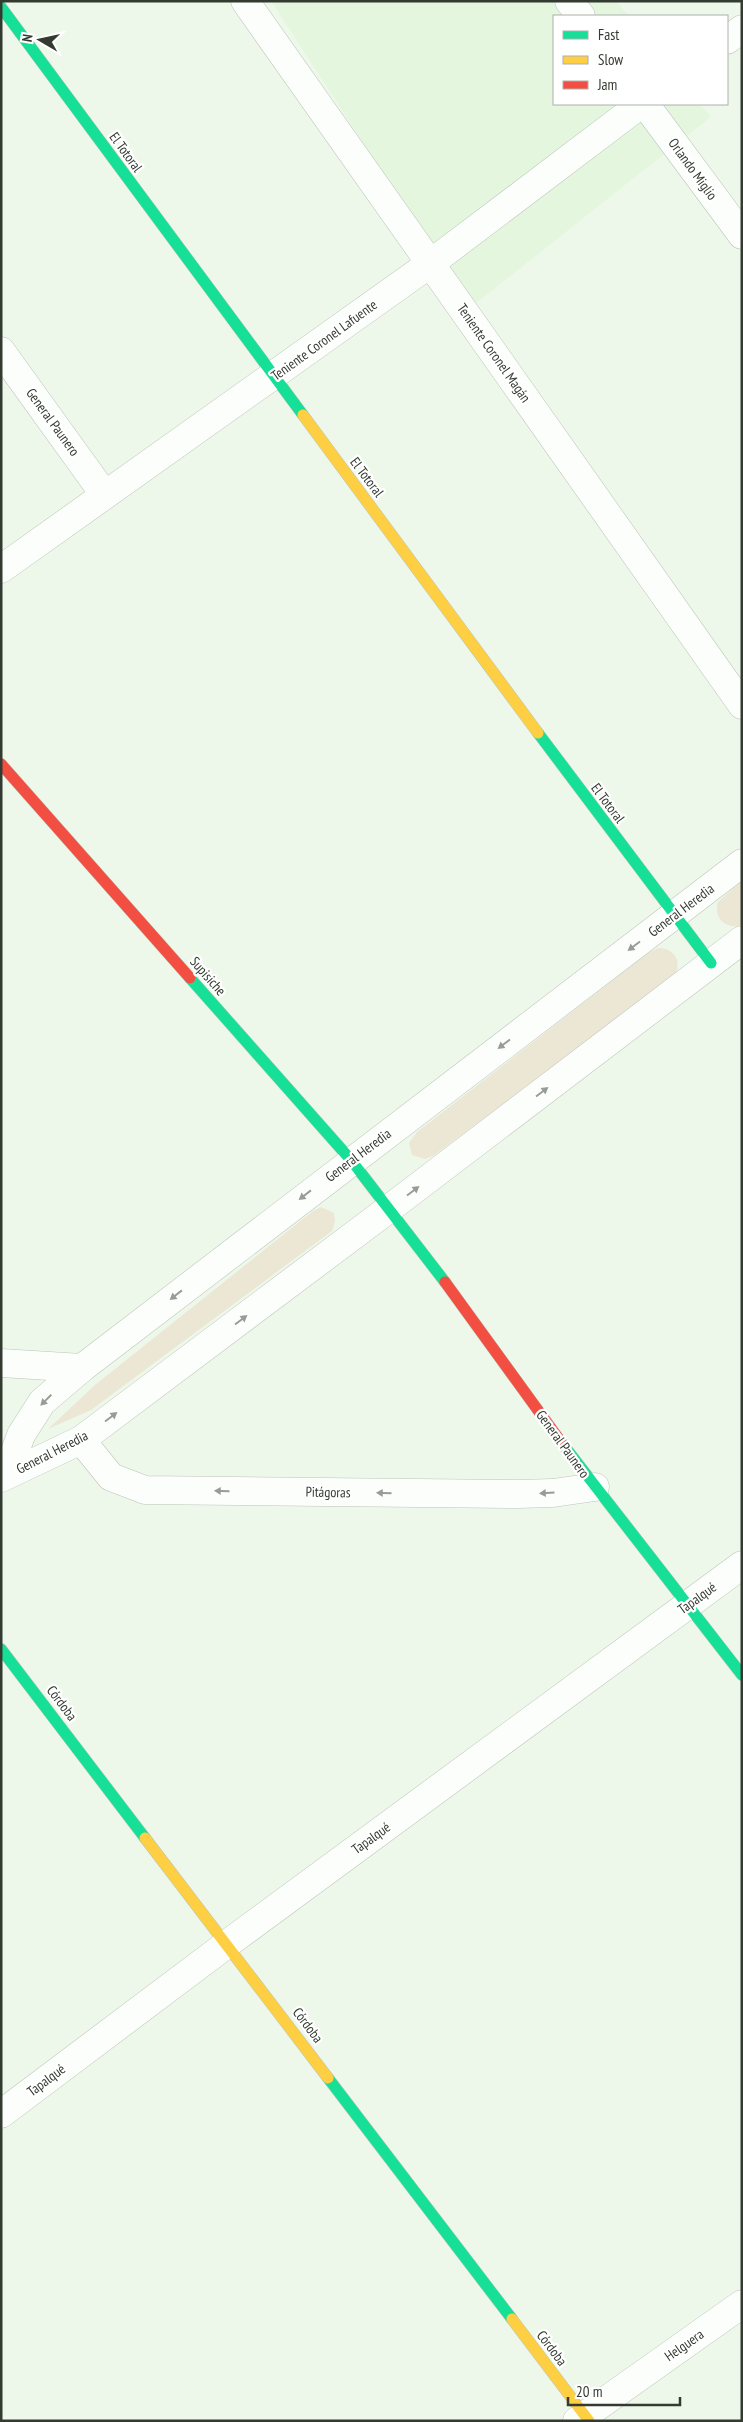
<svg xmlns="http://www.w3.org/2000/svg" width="743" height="2422" viewBox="0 0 743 2422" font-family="'PT Sans Narrow',sans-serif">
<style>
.built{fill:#e5f6de}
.green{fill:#ece6d4}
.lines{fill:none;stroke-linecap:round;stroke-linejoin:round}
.street-casing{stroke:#bcc4b8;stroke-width:29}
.fast-casing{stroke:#bcc4b8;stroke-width:12}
.slow-casing{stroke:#bcc4b8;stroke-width:12}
.jam-casing{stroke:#bcc4b8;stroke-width:12}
.street{stroke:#fcfefc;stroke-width:28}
.fast{stroke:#16e098;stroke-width:11}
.slow{stroke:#ffcf43;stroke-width:11}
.jam{stroke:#f24e42;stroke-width:11}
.oneway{fill:#989c96}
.labels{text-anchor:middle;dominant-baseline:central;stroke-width:4.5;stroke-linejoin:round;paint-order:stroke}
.street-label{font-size:14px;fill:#333a30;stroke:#fff}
</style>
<rect width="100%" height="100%" fill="#eef8ea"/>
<polygon class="built" points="271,1 616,1 629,16 554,16 554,104 700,104 711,117 470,308"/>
<g class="green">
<path d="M742,881v44c-16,5 -29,-7 -24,-23z"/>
<path d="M658,948c18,0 26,17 14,31l-239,177 -8,3 -13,-4 -3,-12 8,-11 231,-179z"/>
<polygon points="321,1207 334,1213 335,1222 332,1231 91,1410 48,1429 95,1385 313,1211"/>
</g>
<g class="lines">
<g class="street-casing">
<g id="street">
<polyline points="245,1 742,705"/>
<polyline points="569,1 581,16"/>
<polyline points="727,40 742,29"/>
<polyline points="645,104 742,235"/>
<polyline points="1,351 104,494"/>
<polyline points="1,569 431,263 641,104"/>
<polyline points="1,1363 82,1368"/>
<polyline points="81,1440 111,1477 145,1490 518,1494 553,1493 595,1487"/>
<polyline points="7,1474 21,1435 42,1402 82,1368 742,863"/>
<polyline points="1,1478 81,1440 390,1208 742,940"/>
<polyline points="1,2114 227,1944 742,1565"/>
<polyline points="577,2421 742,2304"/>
</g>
</g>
<g class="fast-casing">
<g id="fast">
<polyline points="1,7 303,415"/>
<polyline points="538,733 711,963"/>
<polyline points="190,978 351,1160 445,1282"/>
<polyline points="561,1442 742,1675"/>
<polyline points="1,1649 145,1838"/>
<polyline points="328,2078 512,2319"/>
</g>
</g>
<g class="slow-casing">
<g id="slow">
<polyline points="303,415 538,733"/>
<polyline points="145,1838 328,2078"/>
<polyline points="512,2319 589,2421"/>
</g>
</g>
<g class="jam-casing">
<g id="jam">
<polyline points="1,764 190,978"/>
<polyline points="445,1282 561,1442"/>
</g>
</g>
<use href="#street" class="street"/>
<use href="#fast" class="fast"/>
<use href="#slow" class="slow"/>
<use href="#jam" class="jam"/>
</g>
<defs><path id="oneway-solid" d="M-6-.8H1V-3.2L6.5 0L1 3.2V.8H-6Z" transform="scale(1.25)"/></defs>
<g class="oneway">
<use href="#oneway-solid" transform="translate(634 946) rotate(143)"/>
<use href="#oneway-solid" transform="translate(504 1044) rotate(143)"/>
<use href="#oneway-solid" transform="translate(542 1092) rotate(-37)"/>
<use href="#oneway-solid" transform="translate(413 1191) rotate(-37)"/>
<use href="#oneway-solid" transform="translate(305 1195) rotate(142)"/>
<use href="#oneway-solid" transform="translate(176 1295) rotate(142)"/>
<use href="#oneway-solid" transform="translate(241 1320) rotate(-37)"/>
<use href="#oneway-solid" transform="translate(46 1400) rotate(135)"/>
<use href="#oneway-solid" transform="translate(111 1417) rotate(-37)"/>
<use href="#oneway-solid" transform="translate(222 1491) rotate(-179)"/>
<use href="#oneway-solid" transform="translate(384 1493) rotate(-179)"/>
<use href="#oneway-solid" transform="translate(547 1493) rotate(177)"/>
</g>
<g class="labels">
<g class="street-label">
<text transform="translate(126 152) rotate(54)">El Totoral</text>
<text transform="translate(693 169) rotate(54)">Orlando Miglio</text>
<text transform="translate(324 340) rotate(-36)">Teniente Coronel Lafuente</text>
<text transform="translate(494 353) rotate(55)">Teniente Coronel Magán</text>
<text transform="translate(53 422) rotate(54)">General Paunero</text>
<text transform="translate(367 477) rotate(53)">El Totoral</text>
<text transform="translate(608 803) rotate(53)">El Totoral</text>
<text transform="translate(681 910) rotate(-37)">General Heredia</text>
<text transform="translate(208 976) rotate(49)">Supisiche</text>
<text transform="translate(358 1155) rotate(-37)">General Heredia</text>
<text transform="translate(563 1444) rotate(54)">General Paunero</text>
<text transform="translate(52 1452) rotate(-27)">General Heredia</text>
<text transform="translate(328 1492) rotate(1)">Pitágoras</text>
<text transform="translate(697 1598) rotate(-36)">Tapalqué</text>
<text transform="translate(62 1703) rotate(53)">Córdoba</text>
<text transform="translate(371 1838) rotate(-36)">Tapalqué</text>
<text transform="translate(308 2025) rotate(53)">Córdoba</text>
<text transform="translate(46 2080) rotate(-37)">Tapalqué</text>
<text transform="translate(684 2345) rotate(-35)">Helguera</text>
<text transform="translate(552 2348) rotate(53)">Córdoba</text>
</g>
</g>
<rect width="743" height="2422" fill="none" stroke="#333a30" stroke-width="5"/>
<rect x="553" y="15" width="175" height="90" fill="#ffffff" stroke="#adb0ac"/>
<rect x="563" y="31" width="25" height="8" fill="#16e098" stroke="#adb0ac"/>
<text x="598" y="40" font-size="15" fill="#333a30">Fast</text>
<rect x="563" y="56" width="25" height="8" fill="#ffcf43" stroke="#adb0ac"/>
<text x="598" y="65" font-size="15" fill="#333a30">Slow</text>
<rect x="563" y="81" width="25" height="8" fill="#f24e42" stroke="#adb0ac"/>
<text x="598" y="90" font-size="15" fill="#333a30">Jam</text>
<g transform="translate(40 40) rotate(279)" stroke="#ffffff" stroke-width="4" paint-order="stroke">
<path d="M0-4L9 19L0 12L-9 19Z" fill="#333a30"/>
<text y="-8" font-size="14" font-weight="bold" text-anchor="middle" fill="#333a30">N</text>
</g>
<path d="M568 2397v8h112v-8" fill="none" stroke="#333a30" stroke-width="2.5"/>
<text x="576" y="2397" font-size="15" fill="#333a30" stroke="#ffffff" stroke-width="4" paint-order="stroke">20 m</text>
</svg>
